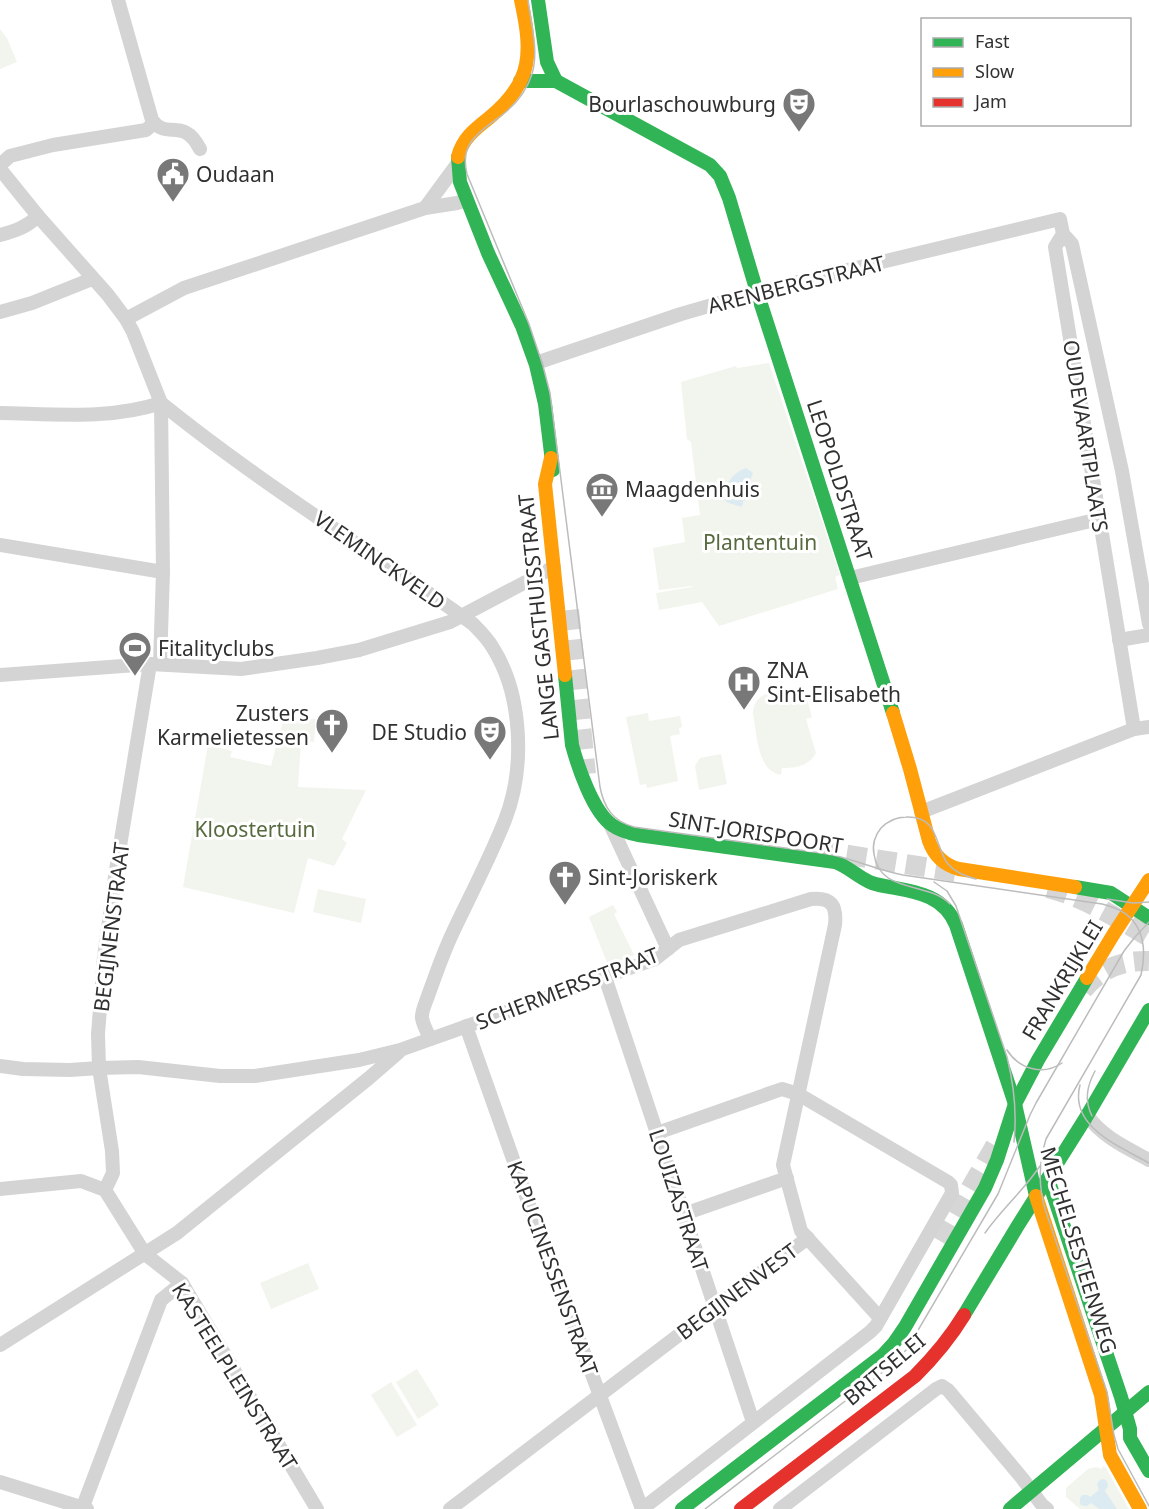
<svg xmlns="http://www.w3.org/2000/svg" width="1149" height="1509" viewBox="0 0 1149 1509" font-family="'Noto Sans',sans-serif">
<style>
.green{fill:#f2f5ed}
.water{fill:#dcebf1}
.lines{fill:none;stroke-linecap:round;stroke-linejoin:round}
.secondary-tunnel{stroke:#d6d6d6;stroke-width:20;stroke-dasharray:20 10;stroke-linecap:butt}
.street{stroke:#d4d4d4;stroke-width:14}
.fast{stroke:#30b455;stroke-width:14}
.slow{stroke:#ff9f0a;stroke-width:14}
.jam{stroke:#e5322d;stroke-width:14}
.tram{stroke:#bcbcbc;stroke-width:1.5}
.labels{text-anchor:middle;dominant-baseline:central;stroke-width:6;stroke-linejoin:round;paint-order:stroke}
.poi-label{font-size:21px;fill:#303030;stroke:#fff;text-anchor:start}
.street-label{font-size:21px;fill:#303030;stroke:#fff}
.park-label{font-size:21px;fill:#576a3f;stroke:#fff}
</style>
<rect width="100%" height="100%" fill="#fff"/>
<g class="green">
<polygon points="0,29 7,38 17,62 0,69"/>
<polygon points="769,363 840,575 835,577 838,589 719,626 702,602 659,610 656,593 692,587 691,586 659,590 653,548 685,542 682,518 700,515 691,442 687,439 681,382 736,366 737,368"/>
<path d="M788,689c19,2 20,12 24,28l-6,2 10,34c-7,13 -20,15 -34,15l-1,7c-24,-4 -24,-41 -28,-61 0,-21 19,-22 35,-25z"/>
<polygon points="648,713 649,721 680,716 682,727 679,728 680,734 670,736 678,781 647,788 646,784 640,785 626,717"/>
<polygon points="284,717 316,719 314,742 301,742 298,787 366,790 342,839 347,843 334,866 308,858 294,913 183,887 208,745 232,751 230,757 271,766"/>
<polygon points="721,754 727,784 699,790 695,766 700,758"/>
<polygon points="318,889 366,899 361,923 313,912"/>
<polygon points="613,905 617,912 614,914 634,955 608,965 589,917"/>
<polygon points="308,1263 319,1289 271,1309 260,1283"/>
<polygon points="417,1369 439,1405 418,1419 396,1382"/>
<polygon points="391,1382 417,1425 397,1437 371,1395"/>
<polygon points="1103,1466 1106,1468 1129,1509 1080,1509 1066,1497 1066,1488 1088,1469 1096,1467 1102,1469"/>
</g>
<g class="water">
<path d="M746,468l7,5 -3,8 5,7 -1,1 -6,-6 -5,-2 -10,10 11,1 4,2v5l-5,2v3l-2,3c-4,-2 -11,-3 -14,-5 -4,-3 -3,-5 -2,-9 3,-13 8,-20 21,-25z"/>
<path d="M1102,1479c4,0 6,3 6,7l-3,5 12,18h-18l-8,-6 -4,3h-4l-3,-2v-6l2,-3h6l2,2 9,-7 -2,-6 2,-3z"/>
</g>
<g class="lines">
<g class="secondary-tunnel">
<polyline points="569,610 586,774"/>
<polyline points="817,850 963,873"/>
<path d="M1048,888c36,9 69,30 101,49"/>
<path d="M1083,990c17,-21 39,-30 66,-29"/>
<polyline points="940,1241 998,1141"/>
</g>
<g class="street">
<path d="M118,0l34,120c15,21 31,-4 48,29"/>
<polyline points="0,165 10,156 53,145 146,130 154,123"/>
<polyline points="0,169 38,216 108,295 126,319 133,332 161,403 163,572 160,664"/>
<polyline points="425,208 458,163"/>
<polyline points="1063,234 1072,244 1122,471 1149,624"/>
<path d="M0,235c15,-4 27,-8 38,-19"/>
<polyline points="0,312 32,303 92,279"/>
<polyline points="126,319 184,288 425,208 457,203 467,200"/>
<polyline points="536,363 681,314 757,292 1060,219 1063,234 1055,247 1134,729"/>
<path d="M161,403c99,80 208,147 312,221 7,7 15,15 20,24 30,48 32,121 12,172 -15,38 -35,76 -52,112 -10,21 -17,42 -25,64 -2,6 -7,16 -6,22 1,7 6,15 8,21"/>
<path d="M0,413c53,1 110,7 161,-10"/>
<polyline points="0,545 163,572"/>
<polyline points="850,578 1099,519"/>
<polyline points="1119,640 1149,635"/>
<polyline points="0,675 150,664 241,669 317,658 359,650 450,622 554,567"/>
<polyline points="921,812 1134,729 1149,727"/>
<polyline points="610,824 668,949"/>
<polyline points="605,977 753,1422"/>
<polyline points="466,1026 531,1210 642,1509"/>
<path d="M0,1066l23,3 47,1 29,-2 39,-1 82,9h35l104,-16 41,-10 255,-91 24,-19 132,-41c20,-2 26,6 24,26l-52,240 18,66 79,87"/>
<path d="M1087,1115c15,22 40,33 62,45"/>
<polyline points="0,1189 81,1181 105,1190"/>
<polyline points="105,1190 113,1173 112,1151 99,1068 98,1034 104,957 116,870 150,664"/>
<polyline points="105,1190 145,1254 182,1283 317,1509"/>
<polyline points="684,1214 787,1178"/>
<polyline points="0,1345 177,1233 369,1078 399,1052"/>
<polyline points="0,1482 87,1509"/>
<polyline points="82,1509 161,1300 182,1283"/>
<polyline points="450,1509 755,1277 808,1238"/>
<polyline points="642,1509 870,1332 876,1326 952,1193 951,1185 948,1182 798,1094 782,1089 657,1133"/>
<polyline points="780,1509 936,1389 942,1386 948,1390 1022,1478 1042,1505 1047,1509"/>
</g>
<g class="fast">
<polyline points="538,0 547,62 556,81"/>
<polyline points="520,81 556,81 710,165 720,176 729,198 757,292 893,713"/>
<polyline points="458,157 460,182 488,253 522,326 536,365 545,404 553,470"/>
<path d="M565,675l7,70c6,22 21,67 40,80 7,5 17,8 26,10l197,27c14,5 24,16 37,21 6,2 12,3 18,4 28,5 54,9 66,38l59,179 21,92"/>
<polyline points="1075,887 1111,893 1149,918"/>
<polyline points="1048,1179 1121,1397 1130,1429 1130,1438 1149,1471"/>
<polyline points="964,1315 1017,1227 1085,1119 1149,1010"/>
<polyline points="682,1509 883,1355 894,1343 905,1327 985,1188 997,1160 1015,1104 1038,1060 1087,978"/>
<polyline points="1010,1509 1149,1392"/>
</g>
<g class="slow">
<path d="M458,157c4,-18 17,-28 31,-39 45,-36 43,-67 32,-118"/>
<polyline points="551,458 545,484 565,675"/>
<path d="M893,713l17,56 19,72c5,14 15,24 30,28l116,18"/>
<polyline points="1087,978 1113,935 1149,880"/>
<polyline points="1036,1196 1101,1395 1110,1455 1140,1509"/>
</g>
<path class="jam" d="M741,1509l174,-133c19,-19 35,-38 49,-61"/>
<g class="tram">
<path d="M528,0c3,24 11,51 4,74 -5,16 -17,31 -30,41 -22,17 -43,27 -35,59l62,150 14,42 7,27 50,394c4,21 13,34 34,40l194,27c26,5 49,16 75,21l199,29c37,8 47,35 39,71l-95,164c-7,24 -8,45 -1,70l62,183 7,43 4,14 31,57"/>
<path d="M934,882l13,9 9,15 51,151c7,28 10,56 7,85"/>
<polyline points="1107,899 1133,903 1149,902"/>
<path d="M950,904c-22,-23 -71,-10 -76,-50 -2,-9 1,-19 7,-26 7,-7 15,-11 25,-11 34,-1 28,29 42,47 8,9 17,12 28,15"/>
<path d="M1007,1050c12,19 36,26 55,13"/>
<path d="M1080,1085c-11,42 39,61 69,78"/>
<path d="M1092,1116c-8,-16 -5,-30 3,-45"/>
<path d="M985,1233c17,-24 39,-43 55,-67"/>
<polyline points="705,1509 892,1365 907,1349 998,1194 1030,1115 1036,1103 1124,951 1135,937 1149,922"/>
</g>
</g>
<defs>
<g id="theatre-pin" transform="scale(1.725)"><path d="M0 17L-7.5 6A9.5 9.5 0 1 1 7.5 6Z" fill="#787878" stroke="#fff"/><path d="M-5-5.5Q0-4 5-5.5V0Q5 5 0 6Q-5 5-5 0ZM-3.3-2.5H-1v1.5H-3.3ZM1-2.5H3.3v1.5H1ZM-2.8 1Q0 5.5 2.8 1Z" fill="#fff"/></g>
<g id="civic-pin" transform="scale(1.725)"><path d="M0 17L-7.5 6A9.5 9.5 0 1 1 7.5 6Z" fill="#787878" stroke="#fff"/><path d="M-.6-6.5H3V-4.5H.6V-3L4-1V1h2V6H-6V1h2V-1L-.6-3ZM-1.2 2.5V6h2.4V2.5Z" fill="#fff"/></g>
<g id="museum-pin" transform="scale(1.725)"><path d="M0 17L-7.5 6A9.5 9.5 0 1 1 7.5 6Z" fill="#787878" stroke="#fff"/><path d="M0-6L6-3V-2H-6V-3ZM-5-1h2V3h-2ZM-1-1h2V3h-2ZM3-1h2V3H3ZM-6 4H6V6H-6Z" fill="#fff"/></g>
<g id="stadium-pin" transform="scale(1.725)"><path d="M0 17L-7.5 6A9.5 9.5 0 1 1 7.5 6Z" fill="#787878" stroke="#fff"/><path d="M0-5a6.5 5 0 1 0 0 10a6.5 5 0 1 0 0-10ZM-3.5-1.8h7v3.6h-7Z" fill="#fff"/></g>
<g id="hospital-pin" transform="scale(1.725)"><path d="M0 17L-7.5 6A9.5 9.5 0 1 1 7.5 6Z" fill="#787878" stroke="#fff"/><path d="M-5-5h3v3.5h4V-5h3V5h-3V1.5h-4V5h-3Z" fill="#fff"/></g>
<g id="church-pin" transform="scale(1.725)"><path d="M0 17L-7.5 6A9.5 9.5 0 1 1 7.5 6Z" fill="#787878" stroke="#fff"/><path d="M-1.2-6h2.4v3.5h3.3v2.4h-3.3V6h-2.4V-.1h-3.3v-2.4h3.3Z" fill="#fff"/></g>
</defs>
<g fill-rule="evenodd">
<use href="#theatre-pin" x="799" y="104"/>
<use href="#civic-pin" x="173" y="174"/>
<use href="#museum-pin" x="602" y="489"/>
<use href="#stadium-pin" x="135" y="648"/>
<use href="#hospital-pin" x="744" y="682"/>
<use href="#church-pin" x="332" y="725"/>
<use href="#theatre-pin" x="490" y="732"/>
<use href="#church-pin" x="565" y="877"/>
</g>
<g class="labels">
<g class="poi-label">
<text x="776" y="104" text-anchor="end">Bourlaschouwburg</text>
<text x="196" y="174">Oudaan</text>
<text x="625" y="489">Maagdenhuis</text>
<text x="158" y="648">Fitalityclubs</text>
<text x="767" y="670">ZNA<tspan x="767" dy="24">Sint-Elisabeth</tspan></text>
<text x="309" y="713" text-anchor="end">Zusters<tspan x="309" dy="24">Karmelietessen</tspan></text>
<text x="467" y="732" text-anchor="end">DE Studio</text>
<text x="588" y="877">Sint-Joriskerk</text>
</g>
<g class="street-label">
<text transform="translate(796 284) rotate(-14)">ARENBERGSTRAAT</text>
<text transform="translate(1086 436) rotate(81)">OUDEVAARTPLAATS</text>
<text transform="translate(840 480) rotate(72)">LEOPOLDSTRAAT</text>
<text transform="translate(380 560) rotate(35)">VLEMINCKVELD</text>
<text transform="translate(538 617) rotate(-96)">LANGE GASTHUISSTRAAT</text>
<text transform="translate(756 832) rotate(9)">SINT-JORISPOORT</text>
<text transform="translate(111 927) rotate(-83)">BEGIJNENSTRAAT</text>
<text transform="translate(1062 980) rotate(-59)">FRANKRIJKLEI</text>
<text transform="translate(567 988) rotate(-21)">SCHERMERSSTRAAT</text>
<text transform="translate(679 1200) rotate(72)">LOUIZASTRAAT</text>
<text transform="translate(1079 1250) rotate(73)">MECHELSESTEENWEG</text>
<text transform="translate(553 1268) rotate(70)">KAPUCINESSENSTRAAT</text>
<text transform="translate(737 1291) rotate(-37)">BEGIJNENVEST</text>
<text transform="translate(884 1369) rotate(-40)">BRITSELEI</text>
<text transform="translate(235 1376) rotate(58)">KASTEELPLEINSTRAAT</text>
</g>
<g class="park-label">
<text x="760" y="542">Plantentuin</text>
<text x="255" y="829">Kloostertuin</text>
</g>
</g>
<rect x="921" y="18" width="210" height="108" fill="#ffffff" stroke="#acacac" stroke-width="1.5"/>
<rect x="933" y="38" width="30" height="9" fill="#30b455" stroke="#acacac" stroke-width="1.5"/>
<text x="975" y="48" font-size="18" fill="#303030">Fast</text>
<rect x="933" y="68" width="30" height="9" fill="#ff9f0a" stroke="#acacac" stroke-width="1.5"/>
<text x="975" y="78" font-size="18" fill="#303030">Slow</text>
<rect x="933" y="98" width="30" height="9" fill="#e5322d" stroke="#acacac" stroke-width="1.5"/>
<text x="975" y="108" font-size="18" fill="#303030">Jam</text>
</svg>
